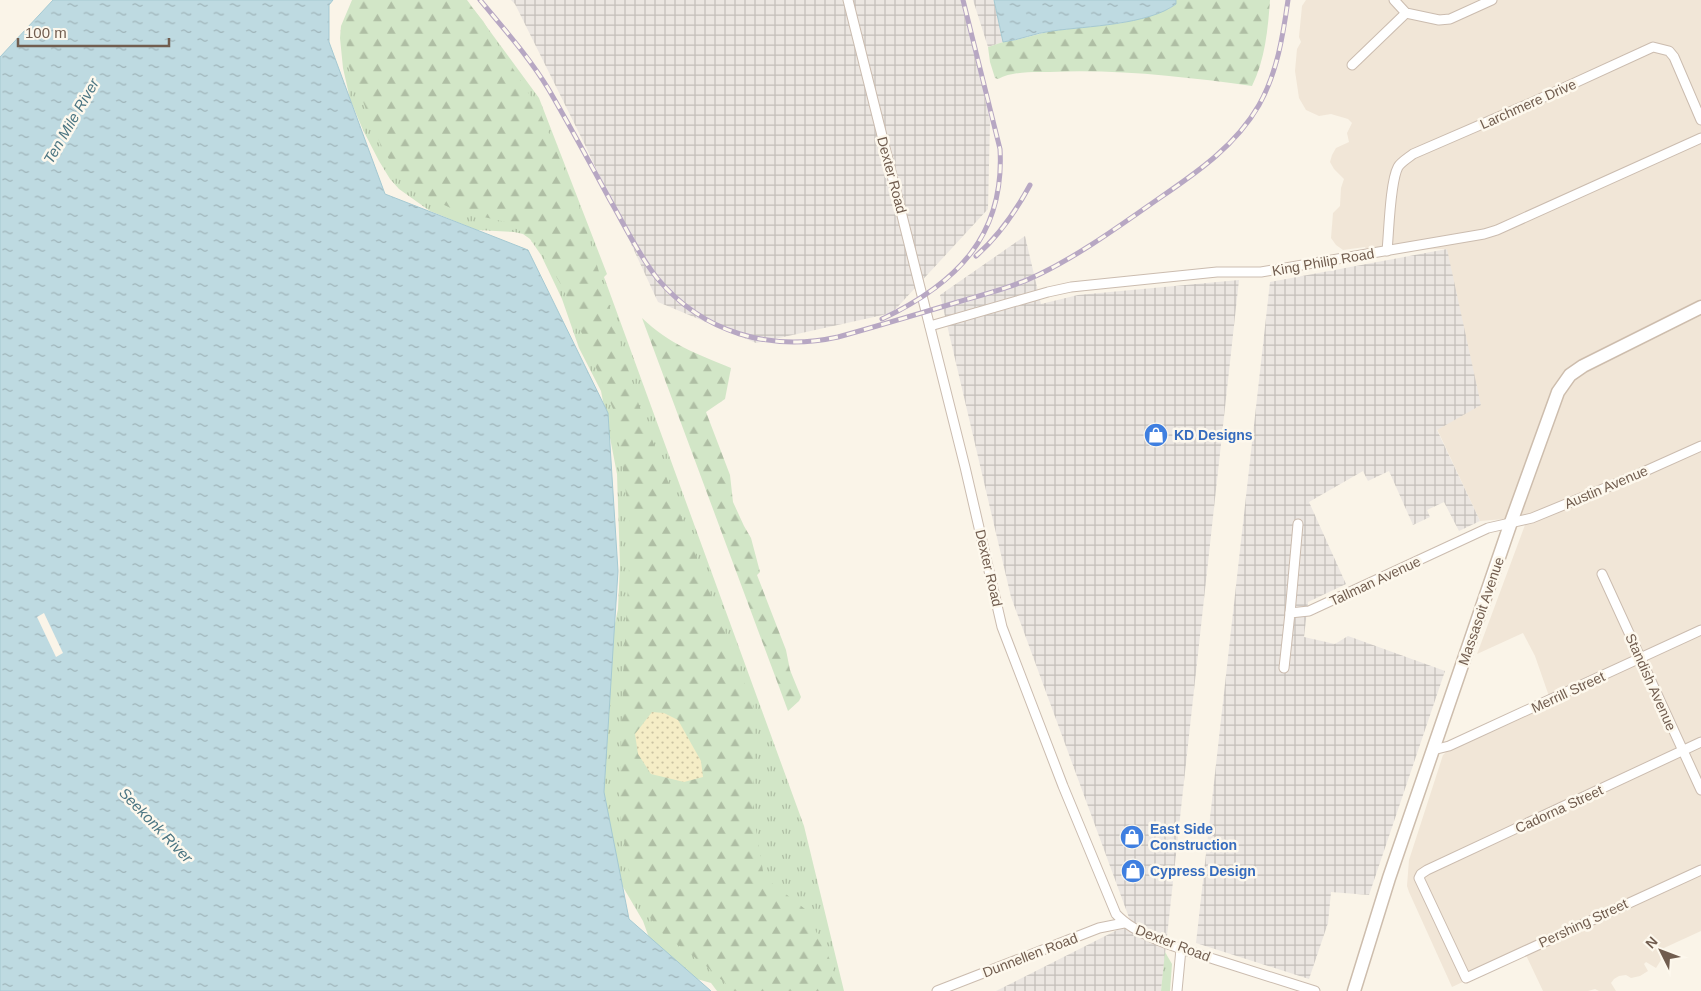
<svg xmlns="http://www.w3.org/2000/svg" width="1701" height="991" viewBox="0 0 1701 991" font-family="Helvetica,sans-serif">
<style>
.residential{fill:#f1e6d7}
.industrial{fill:url(#industrial-grid)}
.grass{fill:url(#grass-tufts)}
.forest{fill:url(#forest-firs)}
.sand{fill:url(#sand-dots)}
.water{fill:url(#water-ripples);stroke:#a5c9d2}
.pier{fill:#faf4e8}
.lines{fill:none;stroke-linecap:round;stroke-linejoin:round}
.street-casing{stroke:#cbbcaf;stroke-width:11}
.secondary-casing{stroke:#cdbdad;stroke-width:15}
.street{stroke:#fff;stroke-width:9}
.secondary{stroke:#fff;stroke-width:12}
.rail-casing{stroke:#b7a7c3;stroke-width:5}
.rail{stroke:#fdf8ed;stroke-width:3;stroke-dasharray:9;stroke-linecap:butt}
.labels{text-anchor:middle;dominant-baseline:central;stroke-width:5;stroke-linejoin:round;paint-order:stroke}
.street-label{font-size:14px;fill:#715d4f;stroke:#fdf8ed}
.shop-label{font-size:14px;font-weight:bold;fill:#366cbe;stroke:#fdf8ed;text-anchor:start}
.water-label{font-size:15px;font-style:italic;fill:#4b7582;stroke:#fdf8ed}
</style>
<defs>
<pattern id="industrial-grid" width="8" height="8" patternUnits="userSpaceOnUse" patternTransform="scale(1.25)"><rect width="8" height="8" fill="#ebe6e1"/><path d="M0 4h8M4 0v8" fill="none" stroke="#c3beb9"/></pattern>
<pattern id="grass-tufts" width="24" height="20" patternUnits="userSpaceOnUse" patternTransform="scale(1.25)"><rect width="24" height="20" fill="#d2e6c7"/><path d="M3 7l-1-3M5 7V3M7 7l1-3M15 17l-1-3M17 17v-4M19 17l1-3" fill="none" stroke="#afbea4"/></pattern>
<pattern id="forest-firs" width="22" height="20" patternUnits="userSpaceOnUse" patternTransform="scale(1.25)"><rect width="22" height="20" fill="#d2e6c7"/><path d="M5 1l3.5 6h-7zM16 11l3.5 6h-7z" fill="#afbea4"/></pattern>
<pattern id="sand-dots" width="8" height="8" patternUnits="userSpaceOnUse" patternTransform="scale(1.25)"><rect width="8" height="8" fill="#f5edc6"/><path d="M2 2h.1M6 6h.1" fill="none" stroke="#cbc3a3" stroke-width="1.8" stroke-linecap="round"/></pattern>
<pattern id="water-ripples" width="26" height="14" patternUnits="userSpaceOnUse" patternTransform="scale(1.25)"><rect width="26" height="14" fill="#bedae1"/><path d="M2 4q2-2 4 0t4 0M15 11q2-2 4 0t4 0" fill="none" stroke="#9fb4b9"/></pattern>
</defs>
<rect width="100%" height="100%" fill="#faf4e8"/>
<polygon class="residential" points="1306,0 1701,0 1701,931 1664,948 1665,954 1660,956 1661,960 1656,968 1646,962 1644,964 1648,971 1640,976 1631,978 1626,975 1619,976 1614,979 1611,983 1616,991 1599,991 1595,989 1588,991 1543,991 1525,953 1452,987 1409,892 1407,886 1409,860 1443,755 1446,752 1485,731 1551,702 1535,656 1523,633 1477,654 1528,517 1480,521 1437,429 1447,249 1367,250 1365,247 1343,250 1336,245 1331,238 1333,213 1340,206 1341,188 1344,179 1334,169 1330,162 1332,155 1336,148 1349,142 1347,133 1352,123 1348,119 1331,114 1319,116 1306,110 1299,98 1295,71 1297,49 1301,42 1299,37 1302,6"/>
<g class="industrial">
<polygon points="511,0 963,0 990,121 988,209 892,313 756,343 658,302 586,147 515,4"/>
<polygon points="973,0 994,0 1003,42 988,47"/>
<polygon points="1025,236 1041,304 1078,295 1239,280 1161,991 996,991 1131,923 1011,597 940,295"/>
<polygon points="1447,249 1481,405 1437,430 1480,521 1459,531 1444,502 1427,510 1430,517 1413,525 1389,471 1368,481 1363,471 1309,502 1346,584 1308,602 1304,637 1335,644 1348,636 1445,671 1369,895 1331,892 1328,923 1309,979 1196,943 1270,282"/>
</g>
<g class="grass">
<polygon points="352,0 467,0 539,98 607,274 604,277 804,826 844,991 717,991 711,983 690,977 653,949 643,921 623,887 599,813 611,642 618,609 620,565 617,474 601,391 579,348 562,299 541,255 530,239 523,234 514,232 477,230 430,211 399,189 390,179 379,161 363,130 350,99 343,68 340,38 341,26"/>
<polygon points="1165,952 1172,964 1170,991 1161,991"/>
</g>
<g class="forest">
<polygon points="355,0 466,0 483,21 539,110 578,202 639,405 755,711 753,812 764,877 805,909 831,962 838,991 734,991 705,965 658,930 631,886 619,807 624,657 631,532 616,416 563,288 535,241 506,222 457,211 406,187 381,146 347,62 346,16"/>
<path d="M1176,0h94c-2,29 -5,60 -18,86 -66,-9 -134,-17 -202,-14 -17,0 -36,-1 -52,7l-3,-1 -5,-16 -2,-15 15,-5 13,-2 35,-9 71,-8 47,-14 7,-5z"/>
<path d="M642,318c28,27 54,35 89,50l-6,31 -19,13 24,63 3,27 11,24 7,12 9,34 -3,3 29,75 4,20 11,27 -2,4 -11,10z"/>
</g>
<polygon class="sand" points="652,712 664,713 678,720 701,761 703,777 684,782 651,774 638,754 635,734"/>
<g class="water">
<polygon points="53,0 333,0 329,5 329,42 385,194 528,250 608,413 618,571 604,792 629,919 711,991 0,991 0,57"/>
<path d="M994,0h182v4c-28,21 -89,22 -124,27 -17,2 -32,9 -49,11z"/>
</g>
<polygon class="pier" points="44,613 63,653 56,657 37,617"/>
<g class="lines">
<g class="street-casing">
<g id="street">
<path d="M848,0l117,467 37,160 61,159 53,128c22,24 73,37 104,47 32,10 64,20 95,30"/>
<polyline points="1394,0 1406,13 1439,20 1450,19 1492,0"/>
<polyline points="1352,65 1406,13"/>
<path d="M1387,251c2,-20 3,-69 11,-84 3,-5 10,-9 15,-13l120,-52 120,-55 16,4 5,6 27,63"/>
<polyline points="930,326 1048,292 1071,287 1217,272 1261,272 1484,234 1497,230 1701,138"/>
<polyline points="1602,574 1701,790"/>
<polyline points="1290,613 1298,524"/>
<polyline points="1284,668 1290,613 1309,611 1488,528 1532,518 1632,477 1701,446"/>
<polyline points="1701,742 1427,870 1421,874 1419,878 1466,978 1701,870"/>
<polyline points="1433,750 1449,746 1701,630"/>
<polyline points="937,991 1099,928 1124,923"/>
<polyline points="1177,991 1181,949"/>
</g>
</g>
<g class="secondary-casing">
<polyline id="secondary" points="1354,991 1389,878 1510,525 1558,392 1570,375 1583,366 1701,307"/>
</g>
<use href="#street" class="street"/>
<use href="#secondary" class="secondary"/>
<g class="rail-casing">
<g id="rail">
<path d="M480,0c24,29 50,58 69,90 21,36 41,73 61,110 15,26 28,54 47,78 46,55 113,74 181,59 40,-11 80,-23 120,-35 27,-8 56,-15 82,-28 43,-21 82,-50 121,-77 38,-26 75,-52 98,-92 18,-32 24,-69 29,-105"/>
<path d="M976,256c23,-20 40,-45 54,-71"/>
<path d="M882,319c74,-35 123,-83 118,-170l-37,-149"/>
</g>
</g>
<use href="#rail" class="rail"/>
</g>
<defs>
<g id="shop-disc" transform="scale(1.25)"><circle r="9.5" fill="#3f7fe0" stroke="#fdf8ed"/><path d="M-5-2.5h2.3a2.7 3.5 0 0 1 5.4 0H5L5.5 6h-11ZM-1.5-2.5h3a1.5 2.3 0 0 0-3 0Z" fill="#fff"/></g>
</defs>
<g fill-rule="evenodd">
<use href="#shop-disc" x="1156" y="435"/>
<use href="#shop-disc" x="1132" y="837"/>
<use href="#shop-disc" x="1133" y="871"/>
</g>
<g class="labels">
<g class="street-label">
<text transform="translate(1528 104) rotate(-24)">Larchmere Drive</text>
<text transform="translate(892 175) rotate(75)">Dexter Road</text>
<text transform="translate(1323 262) rotate(-10)">King Philip Road</text>
<text transform="translate(1606 487) rotate(-23)">Austin Avenue</text>
<text transform="translate(989 568) rotate(77)">Dexter Road</text>
<text transform="translate(1375 581) rotate(-25)">Tallman Avenue</text>
<text transform="translate(1481 611) rotate(-71)">Massasoit Avenue</text>
<text transform="translate(1651 682) rotate(66)">Standish Avenue</text>
<text transform="translate(1568 692) rotate(-25)">Merrill Street</text>
<text transform="translate(1559 809) rotate(-25)">Cadorna Street</text>
<text transform="translate(1583 923) rotate(-25)">Pershing Street</text>
<text transform="translate(1173 943) rotate(21)">Dexter Road</text>
<text transform="translate(1030 955) rotate(-21)">Dunnellen Road</text>
</g>
<g class="shop-label">
<text x="1174" y="435">KD Designs</text>
<text x="1150" y="829">East Side<tspan x="1150" dy="16">Construction</tspan></text>
<text x="1150" y="871">Cypress Design</text>
</g>
<g class="water-label">
<text transform="translate(71 121) rotate(-60)">Ten Mile River</text>
<text transform="translate(156 825) rotate(46)">Seekonk River</text>
</g>
</g>
<g transform="translate(1661 951) rotate(312)" stroke="#fdf8ed" stroke-width="4" paint-order="stroke">
<path d="M0-4L9 19L0 12L-9 19Z" fill="#715d4f"/>
<text y="-8" font-size="14" font-weight="bold" text-anchor="middle" fill="#715d4f">N</text>
</g>
<path d="M18 38v8h151v-8" fill="none" stroke="#715d4f" stroke-width="2.5"/>
<text x="25" y="38" font-size="15" fill="#715d4f" stroke="#fdf8ed" stroke-width="4" paint-order="stroke">100 m</text>
</svg>
